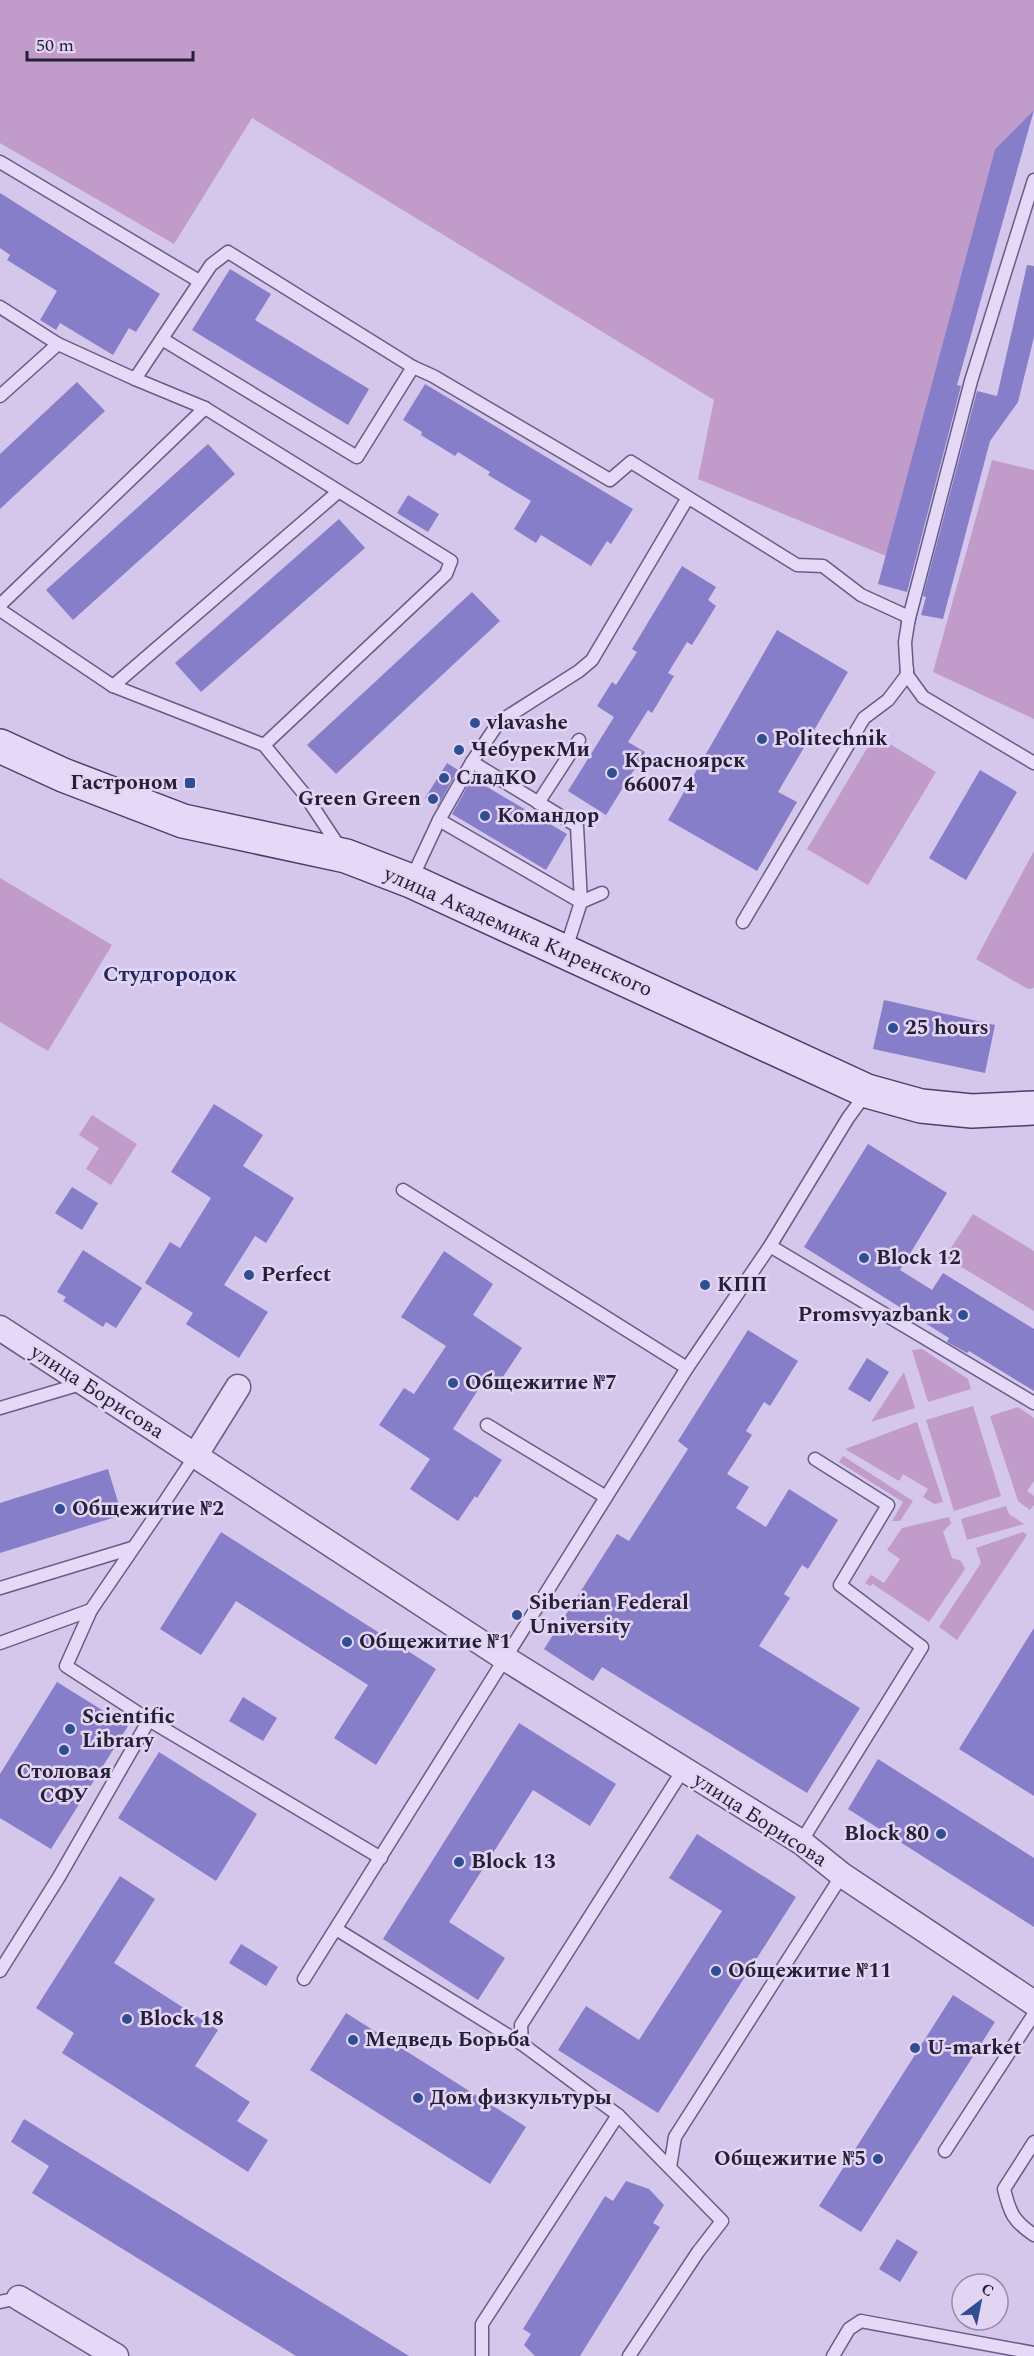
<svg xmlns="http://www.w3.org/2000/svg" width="1034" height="2356" viewBox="0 0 1034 2356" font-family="Spectral,serif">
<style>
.green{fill:#c19bca}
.building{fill:#867ec8}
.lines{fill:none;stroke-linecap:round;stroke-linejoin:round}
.lane-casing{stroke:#665d87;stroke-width:15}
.street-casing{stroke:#665d87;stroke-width:27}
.secondary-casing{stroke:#484068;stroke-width:36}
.lane{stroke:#e5d9f7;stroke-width:12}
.street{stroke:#e5d9f7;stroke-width:24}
.secondary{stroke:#e5d9f7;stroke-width:33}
.poi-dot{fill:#304f92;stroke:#e2d5f4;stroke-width:2}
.labels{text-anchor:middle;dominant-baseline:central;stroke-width:5;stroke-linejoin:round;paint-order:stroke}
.poi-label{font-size:21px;font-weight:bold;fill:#242038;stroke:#e2d5f4;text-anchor:start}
.street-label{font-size:21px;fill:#242038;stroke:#e2d5f4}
.neighbourhood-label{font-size:22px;font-weight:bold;fill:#212862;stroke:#e2d5f4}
</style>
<rect width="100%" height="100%" fill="#d5c6ec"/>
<g class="green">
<polygon points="0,0 1034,0 1034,110 995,149 886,556 698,479 714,400 252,118 174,244 0,143"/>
<polygon points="992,460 1034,470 1034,719 933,672"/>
<polygon points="875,735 936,772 868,885 807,849"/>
<polygon points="1034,851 1034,988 1028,989 976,959"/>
<polygon points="0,878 112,945 48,1051 0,1022"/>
<polygon points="92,1115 137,1144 111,1185 86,1169 99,1148 79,1135"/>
<polygon points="973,1214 1034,1251 1034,1311 945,1257"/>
<polygon points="922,1349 968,1379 971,1389 928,1402 912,1350"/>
<polygon points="904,1372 915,1408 871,1422"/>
<polygon points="973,1406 1001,1496 954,1511 926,1420"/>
<polygon points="1018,1407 1034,1418 1034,1481 1027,1491 1034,1496 1034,1505 1030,1510 1018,1501 990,1416"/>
<polygon points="917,1422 943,1502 934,1504 923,1497 928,1489 903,1474 899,1481 845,1449"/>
<polygon points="843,1456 913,1501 900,1521 892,1521 903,1502 839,1462"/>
<polygon points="1006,1506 1009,1514 1024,1524 967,1540 961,1519"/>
<polygon points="949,1517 951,1523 943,1532 952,1558 961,1561 965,1569 929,1622 873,1584 870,1586 865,1583 871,1575 884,1583 900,1559 887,1550 902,1528"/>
<polygon points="1023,1532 1027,1535 957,1640 939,1627 981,1563 976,1548"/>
</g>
<g class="building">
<polygon points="1034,110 957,385 961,386 907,592 878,584 995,149"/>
<polygon points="0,193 160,294 136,332 129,328 113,355 60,323 56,330 40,320 57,291 7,260 10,255 0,248"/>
<polygon points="1027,265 1034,266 1034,337 1018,402 990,441 943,619 921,615 926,597 923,596 977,391 997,396"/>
<polygon points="230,269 271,294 255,320 369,389 348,425 192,330"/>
<polygon points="77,382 105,411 0,509 0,454"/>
<polygon points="425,384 633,509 611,544 607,541 591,566 541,535 536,543 514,529 531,501 488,475 490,472 458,452 455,456 421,435 422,432 403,420"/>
<polygon points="208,444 235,474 73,620 46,590"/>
<polygon points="408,495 439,514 428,532 397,513"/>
<polygon points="339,519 365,548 201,692 175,663"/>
<polygon points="682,566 716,587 708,600 716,606 692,645 687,642 668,673 674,676 652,713 648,710 628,742 645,752 606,815 568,791 614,717 597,706 612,682 616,685 637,652 632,649"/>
<polygon points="472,592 500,621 336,774 307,745"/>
<polygon points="777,630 848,672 778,792 797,802 757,871 668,820"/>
<polygon points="447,763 458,770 438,806 425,798"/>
<polygon points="980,770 1017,792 966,880 929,858"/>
<polygon points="472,778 567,834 546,870 452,814"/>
<polygon points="884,1000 995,1025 985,1073 873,1049"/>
<polygon points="214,1104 263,1135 243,1166 294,1198 266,1243 255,1236 224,1285 268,1312 239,1358 186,1324 193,1313 145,1283 170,1242 180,1248 211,1198 171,1172"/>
<polygon points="868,1144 947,1193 900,1270 932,1290 943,1273 1034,1329 1034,1391 969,1351 967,1353 947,1342 949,1338 804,1247"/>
<polygon points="72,1187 98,1203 82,1230 55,1213"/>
<polygon points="83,1250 142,1288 116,1328 106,1322 103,1327 63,1301 66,1297 57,1292"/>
<polygon points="444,1251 493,1284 473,1315 522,1348 497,1386 485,1379 453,1429 502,1460 477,1498 475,1496 458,1521 410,1489 430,1459 379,1425 404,1388 414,1394 446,1346 401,1317"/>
<polygon points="748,1330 798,1361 770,1406 764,1402 746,1431 752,1435 727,1474 749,1487 736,1508 766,1527 789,1489 838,1520 808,1569 802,1565 784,1594 790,1598 759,1646 860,1708 807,1793 602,1667 593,1681 544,1649 617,1534 629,1541 688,1449 678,1441"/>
<polygon points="867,1358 889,1372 870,1402 848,1389"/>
<polygon points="108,1469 122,1515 0,1553 0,1503"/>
<polygon points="221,1532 436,1669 376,1765 334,1738 368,1685 236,1601 201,1655 160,1629"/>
<polygon points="1034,1628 1034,1796 959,1749"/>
<polygon points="57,1682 128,1726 51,1849 0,1818 0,1774"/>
<polygon points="243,1697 277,1718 263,1741 229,1721"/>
<polygon points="519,1723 616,1784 590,1826 533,1790 449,1922 505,1958 478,2000 383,1939"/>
<polygon points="159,1752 257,1814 216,1881 118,1818"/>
<polygon points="878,1759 1034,1858 1034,1927 848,1809"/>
<polygon points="697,1834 796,1897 658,2113 558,2050 586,2006 639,2040 722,1911 669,1878"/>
<polygon points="120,1876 155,1899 114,1963 218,2030 195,2066 250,2102 237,2121 268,2140 248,2172 62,2053 74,2033 36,2008"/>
<polygon points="241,1944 278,1967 266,1986 229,1963"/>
<polygon points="953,1995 995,2022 861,2232 819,2206"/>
<polygon points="346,2013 526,2127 490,2184 310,2070"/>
<polygon points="24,2119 409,2356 296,2356 32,2193 49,2166 11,2142"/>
<polygon points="626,2181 649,2189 664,2205 653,2223 660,2227 580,2356 535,2356 524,2345 531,2334 523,2329 605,2196 613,2201"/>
<polygon points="897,2239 918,2252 900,2282 879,2269"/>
</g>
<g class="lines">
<g class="lane-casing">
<g id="lane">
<polyline points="0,162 199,281"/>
<polyline points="0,307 58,344 135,379 205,408 451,561 446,574 264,745"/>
<polyline points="162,339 357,457 413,367"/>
<polyline points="135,379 211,265 228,252 413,367 433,376 610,480 631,462 797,565 823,566 861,595 909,617 905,642 907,675 923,697 1034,763"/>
<polyline points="0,396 58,344"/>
<polyline points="0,605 205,408"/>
<polyline points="0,610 113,686 264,745 305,795 340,848"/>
<polyline points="908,622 971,381 1034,180"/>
<polyline points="113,686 338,492"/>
<polyline points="472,762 577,826 581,902 565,952"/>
<polyline points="538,803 579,740"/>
<polyline points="439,820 581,902"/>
<polyline points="411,880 439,820 472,762 499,722 579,671 592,660 687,499"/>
<polyline points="581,902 602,893"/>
<polyline points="743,922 864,718 888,700 907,675 907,669"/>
<polyline points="403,1190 687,1368"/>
<polyline points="770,1246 1034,1403"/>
<polyline points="0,1408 84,1383"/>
<polyline points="487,1425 606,1497"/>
<polyline points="0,1588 132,1548"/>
<polyline points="91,1610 66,1666 149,1720 381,1858"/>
<polyline points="0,1643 91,1610 156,1515 195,1456"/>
<polyline points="801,1842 922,1647 840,1585 888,1505 815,1459"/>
<polyline points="336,1929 522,2044 618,2115 722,2221 698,2252 629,2356"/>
<polyline points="0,1971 59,1877 149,1720"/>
<polyline points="304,1979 687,1368 770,1246 848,1118 867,1092"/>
<polyline points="522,2044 521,2025 683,1770"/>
<path d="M1034,2142l-30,47c6,24 9,32 30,46"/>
<polyline points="945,2151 1034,2014"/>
<polyline points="670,2167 675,2137 842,1875"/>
<polyline points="0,2302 19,2298"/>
<polyline points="482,2356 482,2324 618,2115"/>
<polyline points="833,2356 849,2329 861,2321 1034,2353"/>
</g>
</g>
<g class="street-casing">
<g id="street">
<polyline points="0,1328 506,1659 801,1842 842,1875 1034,2003"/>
<polyline points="195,1456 238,1387"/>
<polyline points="19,2298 116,2356"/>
</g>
</g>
<g class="secondary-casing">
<polyline id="secondary" points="0,746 63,775 183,821 346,856 411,881 867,1091 921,1106 972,1111 1034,1108"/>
</g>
<use href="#lane" class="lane"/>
<use href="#street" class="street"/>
<use href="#secondary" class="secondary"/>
</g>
<g class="poi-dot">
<circle cx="475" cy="723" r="6"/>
<circle cx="762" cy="739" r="6"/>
<circle cx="459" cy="750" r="6"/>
<circle cx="612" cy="773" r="6"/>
<circle cx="444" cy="778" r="6"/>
<rect x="184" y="777" width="12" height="12" rx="3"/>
<circle cx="433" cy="799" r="6"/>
<circle cx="485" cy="816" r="6"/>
<circle cx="893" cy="1028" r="6"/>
<circle cx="864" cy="1258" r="6"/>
<circle cx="249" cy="1275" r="6"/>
<circle cx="705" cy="1285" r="6"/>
<circle cx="963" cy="1315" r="6"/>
<circle cx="453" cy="1383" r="6"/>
<circle cx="60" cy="1509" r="6"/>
<circle cx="517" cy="1615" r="6"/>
<circle cx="347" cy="1642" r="6"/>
<circle cx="70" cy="1729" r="6"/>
<circle cx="64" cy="1750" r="6"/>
<circle cx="941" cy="1834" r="6"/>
<circle cx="459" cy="1862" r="6"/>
<circle cx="716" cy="1971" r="6"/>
<circle cx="127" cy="2019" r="6"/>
<circle cx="353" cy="2040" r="6"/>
<circle cx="915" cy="2048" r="6"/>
<circle cx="418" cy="2098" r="6"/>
<circle cx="878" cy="2159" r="6"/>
</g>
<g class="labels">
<g class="poi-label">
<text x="487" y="723">vlavashe</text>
<text x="774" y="739">Politechnik</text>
<text x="471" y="750">ЧебурекМи</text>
<text x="624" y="761">Красноярск<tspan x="624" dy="24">660074</tspan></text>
<text x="456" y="778">СладКО</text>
<text x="178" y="783" text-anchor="end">Гастроном</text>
<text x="421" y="799" text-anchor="end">Green Green</text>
<text x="497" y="816">Командор</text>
<text x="905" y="1028">25 hours</text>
<text x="876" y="1258">Block 12</text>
<text x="261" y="1275">Perfect</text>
<text x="717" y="1285">КПП</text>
<text x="951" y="1315" text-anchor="end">Promsvyazbank</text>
<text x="465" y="1383">Общежитие №7</text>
<text x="72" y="1509">Общежитие №2</text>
<text x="529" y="1603">Siberian Federal<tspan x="529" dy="24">University</tspan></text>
<text x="359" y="1642">Общежитие №1</text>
<text x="82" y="1717">Scientific<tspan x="82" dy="24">Library</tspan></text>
<text x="64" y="1772" text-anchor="middle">Столовая<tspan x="64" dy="24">СФУ</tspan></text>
<text x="929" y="1834" text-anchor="end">Block 80</text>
<text x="471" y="1862">Block 13</text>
<text x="728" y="1971">Общежитие №11</text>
<text x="139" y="2019">Block 18</text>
<text x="365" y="2040">Медведь Борьба</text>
<text x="927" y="2048">U-market</text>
<text x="430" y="2098">Дом физкультуры</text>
<text x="866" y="2159" text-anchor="end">Общежитие №5</text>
</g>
<g class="street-label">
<text transform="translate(518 932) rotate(24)">улица Академика Киренского</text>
<text transform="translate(97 1392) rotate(33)">улица Борисова</text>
<text transform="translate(760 1820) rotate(33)">улица Борисова</text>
</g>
<g class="neighbourhood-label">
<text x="170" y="974">Студгородок</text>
</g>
</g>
<g transform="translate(980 2302) rotate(32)"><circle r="28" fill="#e2d5f4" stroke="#968da9" stroke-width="1.5"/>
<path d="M0-4.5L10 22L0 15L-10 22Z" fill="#304f92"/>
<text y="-9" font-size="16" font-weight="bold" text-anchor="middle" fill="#242038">С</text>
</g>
<path d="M27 51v9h166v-9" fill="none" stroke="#242038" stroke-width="3"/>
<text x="36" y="51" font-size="18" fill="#242038" stroke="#e2d5f4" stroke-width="4.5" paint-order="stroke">50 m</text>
</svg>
